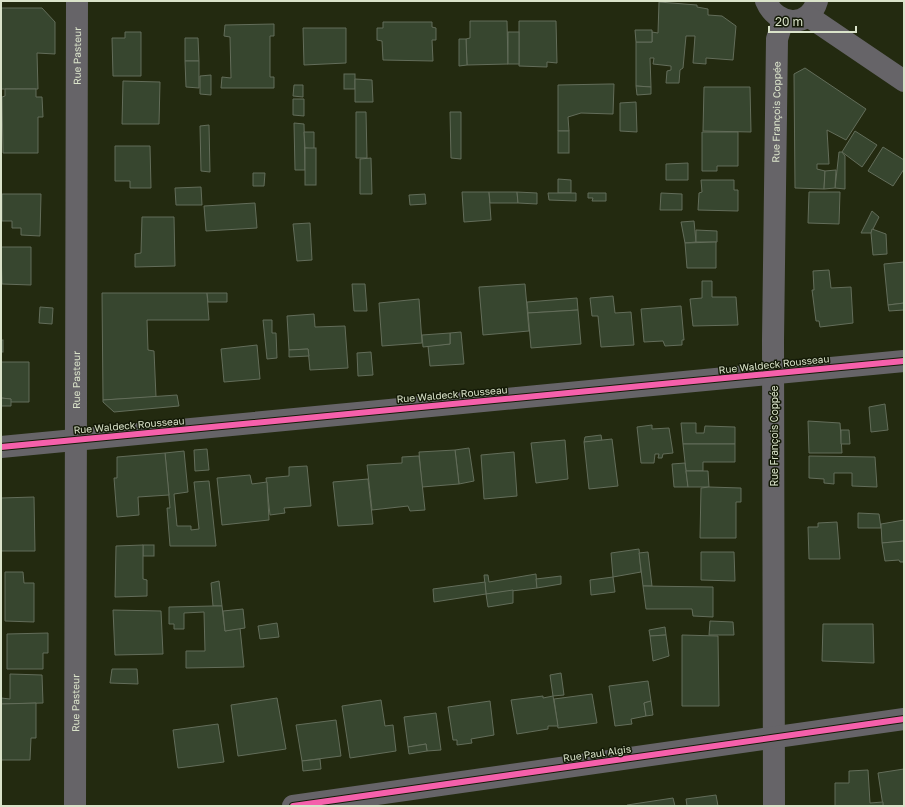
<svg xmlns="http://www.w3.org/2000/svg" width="905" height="807" viewBox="0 0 905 807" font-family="'Golos Text',sans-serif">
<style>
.building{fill:#37462f;stroke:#636d5a}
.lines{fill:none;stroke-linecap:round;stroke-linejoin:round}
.minor{stroke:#666468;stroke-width:22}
.tertiary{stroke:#666468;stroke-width:22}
.cycleway-casing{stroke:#141a07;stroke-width:8}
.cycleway{stroke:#f560ab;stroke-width:6}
.labels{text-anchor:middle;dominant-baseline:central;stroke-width:3;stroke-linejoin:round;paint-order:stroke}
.street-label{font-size:10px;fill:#dae3ca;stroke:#141a07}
</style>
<rect width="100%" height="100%" fill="#232a10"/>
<g class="building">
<polygon points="659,2 697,5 697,7 708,9 708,15 722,16 736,26 733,60 706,58 706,64 693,63 695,36 686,36 683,68 680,70 679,83 666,83 667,71 671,70 671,66 653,64 654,58 650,58 651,87 636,86 636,42 652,42 652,32 658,33"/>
<polygon points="1,8 42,8 55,22 55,54 37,53 38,89 1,89"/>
<polygon points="470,21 507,21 508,64 467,65 466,39 470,38"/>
<polygon points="519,21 556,21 557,63 547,62 547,67 519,66"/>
<polygon points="383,22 432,22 432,27 436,28 436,40 432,40 433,61 383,60 382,41 377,40 377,28 383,28"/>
<polygon points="274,24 274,36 270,36 270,77 274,77 274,88 221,88 222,77 231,78 230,37 224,36 225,25"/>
<polygon points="303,28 346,28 346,63 304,65"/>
<polygon points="635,30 652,30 652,42 636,42"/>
<polygon points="125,32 141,32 141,76 113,76 112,38 125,38"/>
<rect x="508" y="32" width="11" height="32"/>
<polygon points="185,38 198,38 199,61 185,61"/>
<polygon points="459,39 466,39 467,65 459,66"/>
<polygon points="185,61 199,61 199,88 186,87"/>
<polygon points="805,68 866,109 846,140 827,130 829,164 817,164 817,169 825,171 824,189 795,188 794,74"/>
<rect x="344" y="74" width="11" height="15"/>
<polygon points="211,75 211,95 200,94 200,76"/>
<polygon points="355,79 372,80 373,102 355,102"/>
<polygon points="123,81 160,82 159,124 122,124"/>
<polygon points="609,84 614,84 613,114 581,113 568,117 569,131 558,131 558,85"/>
<polygon points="294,85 303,85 303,97 293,96"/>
<polygon points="636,86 651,87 651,94 637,95"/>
<polygon points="704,87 750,87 751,132 703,131"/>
<polygon points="5,89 36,89 36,97 42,97 43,117 38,117 38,153 3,153 2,97 5,96"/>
<polygon points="293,99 304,99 304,116 293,115"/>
<polygon points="636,102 637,132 620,131 620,103"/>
<polygon points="356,112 366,112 367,158 356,158"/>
<polygon points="450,112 461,112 461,159 451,158"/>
<polygon points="294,123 304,124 305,170 295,170"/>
<polygon points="209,125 210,172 201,171 200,126"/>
<rect x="558" y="131" width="11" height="22"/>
<polygon points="855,131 877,145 862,167 842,152"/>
<polygon points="304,132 314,132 314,149 305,148"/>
<polygon points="702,132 738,132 738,166 717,166 717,171 702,171"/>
<polygon points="115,146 150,146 151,188 130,188 130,181 115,181"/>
<polygon points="883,147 904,160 904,169 893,186 868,171"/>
<rect x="305" y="148" width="11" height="37"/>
<polygon points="839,152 842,152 845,156 845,189 835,188"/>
<polygon points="371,158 372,194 360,194 360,159"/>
<polygon points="688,163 688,180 666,180 666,164"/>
<polygon points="836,170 835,188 824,189 825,171"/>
<polygon points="253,173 265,173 264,186 253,186"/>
<polygon points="558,179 571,180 571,193 558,193"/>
<polygon points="701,180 734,180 734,190 738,190 738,211 698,210 699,193 702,192"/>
<polygon points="201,187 202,205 176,205 175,188"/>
<polygon points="462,192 489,192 491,220 464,222"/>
<polygon points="489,192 517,192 518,203 490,203"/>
<polygon points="517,192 537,193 537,204 518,203"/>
<polygon points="809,192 840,192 839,224 808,223"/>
<polygon points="548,193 576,193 576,201 549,200"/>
<polygon points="588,193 606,193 606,201 592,201 593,198 588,198"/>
<polygon points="661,193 682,194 682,210 660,210"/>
<polygon points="2,194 41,194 40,236 21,235 21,228 12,228 12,221 2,221"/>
<polygon points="425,194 426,204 410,205 409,195"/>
<polygon points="255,203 257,228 206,231 204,206"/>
<polygon points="872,211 879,217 871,233 861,233"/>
<polygon points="142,217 174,217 175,266 135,267 135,254 141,253"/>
<polygon points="694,221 696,242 685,243 681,222"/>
<polygon points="310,223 312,260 297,261 293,224"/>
<polygon points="872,229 886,234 887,254 873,255 871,233"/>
<polygon points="696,230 717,231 717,242 696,242"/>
<polygon points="716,242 716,268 687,268 685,243"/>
<polygon points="1,247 31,247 31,285 2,284"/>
<polygon points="904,262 904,303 888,305 884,264"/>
<polygon points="829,270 831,288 851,287 853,323 820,327 819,321 816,321 812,290 814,290 813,271"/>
<polygon points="702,281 712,281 712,297 736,297 738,325 693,326 690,299 702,298"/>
<polygon points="352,284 365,284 367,311 354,311"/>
<polygon points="525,284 529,331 483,335 479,287"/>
<polygon points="102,293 207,293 209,320 147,320 148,350 154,351 156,397 103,400"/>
<polygon points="207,293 227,293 227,302 208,302"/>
<polygon points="613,296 615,313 631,312 634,345 601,347 598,316 592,316 590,298"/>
<polygon points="577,298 578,310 528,313 527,302"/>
<polygon points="419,299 422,343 382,346 379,303"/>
<polygon points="904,303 904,310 889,311 888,305"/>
<polygon points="681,306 684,340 682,340 682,345 665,346 663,341 644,342 641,309"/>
<polygon points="40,307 53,308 52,324 39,323"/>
<polygon points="578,310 581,344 531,348 528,313"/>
<polygon points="314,314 315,327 345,326 348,368 310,370 308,349 289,350 287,316"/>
<polygon points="263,320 272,320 272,333 276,333 277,358 267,359"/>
<polygon points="461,332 464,364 430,366 428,346 450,344 450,333"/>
<polygon points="450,333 450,344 423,347 422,335"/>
<rect x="1" y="340" width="2" height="12"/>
<polygon points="257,345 260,379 224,382 221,349"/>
<polygon points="308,349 309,356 289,357 289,350"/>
<polygon points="371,352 373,375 358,376 357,353"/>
<polygon points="1,362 29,362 29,402 10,402 11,399 1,398"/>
<polygon points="177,395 179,406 114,412 103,402 103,400"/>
<polygon points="1,398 11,399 11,406 1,406"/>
<polygon points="885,404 888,430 871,432 869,407"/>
<polygon points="808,421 840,423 842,453 809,453"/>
<polygon points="681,423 696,423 696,433 704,433 705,426 735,427 735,444 683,444"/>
<polygon points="652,425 652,429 669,428 673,453 663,454 662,458 658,458 659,454 655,454 654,463 641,463 637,427"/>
<polygon points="841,430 849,430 850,444 841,444"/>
<polygon points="601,435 602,441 584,442 585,437"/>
<polygon points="612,439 618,486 589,489 584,442"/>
<polygon points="565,440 568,479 536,483 531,443"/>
<polygon points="683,444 735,444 735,462 703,462 703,471 686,471"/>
<polygon points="469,448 474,481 459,484 455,450"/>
<polygon points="207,449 209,470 195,471 194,450"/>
<polygon points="455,450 459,484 422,487 419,452"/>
<polygon points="184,451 188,492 174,494 177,526 191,526 191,530 199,529 194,482 209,481 216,546 170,546 167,508 170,508 165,453"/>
<polygon points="514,452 517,496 484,499 481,455"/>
<polygon points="165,453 169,495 138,497 139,515 117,517 114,478 117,478 117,457"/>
<polygon points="419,456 425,510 410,511 408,506 372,510 367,465 402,463 402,457"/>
<polygon points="809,456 875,457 877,487 852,486 852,473 834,473 834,484 824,483 824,479 809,478"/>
<polygon points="685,463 688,487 674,487 672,464"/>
<polygon points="307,466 311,506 284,508 285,513 270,515 266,478 289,476 289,467"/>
<polygon points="686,471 708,471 709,487 688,487"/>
<polygon points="250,475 252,484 267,482 269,520 222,525 217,478"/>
<polygon points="368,479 373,524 338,526 333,482"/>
<polygon points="709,487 741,488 741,502 736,502 736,538 700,538 701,488"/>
<polygon points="34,497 35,551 1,551 1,498"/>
<polygon points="858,513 879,514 881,528 858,528"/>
<polygon points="904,520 904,541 882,543 881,524"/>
<polygon points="837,522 840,559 809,559 808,527 818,527 818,523"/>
<polygon points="904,541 904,562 900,562 899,560 885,561 882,543"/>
<rect x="143" y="545" width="11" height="11"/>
<polygon points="143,545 143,579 147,580 147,596 115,597 116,546"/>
<polygon points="639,549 641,572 613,577 611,553"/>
<polygon points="648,552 652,586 643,586 639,553"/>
<polygon points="701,552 734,552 735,581 701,580"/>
<polygon points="5,572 23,572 24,583 34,583 34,622 5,621"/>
<polygon points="536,574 537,588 486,594 484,575 488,575 489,582"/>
<polygon points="561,576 561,584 537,588 536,579"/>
<polygon points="613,577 615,592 591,595 590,580"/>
<polygon points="219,581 222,606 213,606 211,583"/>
<polygon points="485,582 486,594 434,602 433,589"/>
<polygon points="643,586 713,587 713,617 693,616 692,609 646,609"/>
<polygon points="513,590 513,603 488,607 486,594"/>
<polygon points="213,606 222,606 225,631 240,628 244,667 186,668 186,651 205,651 204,612 184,613 184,629 174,629 174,624 169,624 169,607"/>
<polygon points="243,609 245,628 225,631 223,611"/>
<polygon points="113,610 161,611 163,654 115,655"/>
<polygon points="710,621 733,622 734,635 709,635"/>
<polygon points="277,623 279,637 260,639 258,626"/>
<polygon points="823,624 873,624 874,663 822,661"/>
<polygon points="665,627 666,635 650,636 649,630"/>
<polygon points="48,633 48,653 43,653 43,669 7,669 7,634"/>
<polygon points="666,635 669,656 653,661 650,636"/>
<polygon points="682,635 718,636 719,706 682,706"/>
<polygon points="112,669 137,669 138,684 110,683"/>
<polygon points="561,673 564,695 553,696 550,675"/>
<polygon points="10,674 42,675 43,703 1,704 1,698 10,699"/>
<polygon points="648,681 651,701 644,703 646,716 631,719 632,724 615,726 609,686"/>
<polygon points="592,694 597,723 558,728 554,699"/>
<polygon points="543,696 543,698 553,696 558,726 548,726 548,729 517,734 511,700"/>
<polygon points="277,698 286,749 238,756 231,705"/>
<polygon points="381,700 385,726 393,725 396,751 350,758 342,706"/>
<polygon points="490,701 494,735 471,739 472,743 457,745 457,740 453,740 448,707"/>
<polygon points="651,701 653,715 646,716 644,703"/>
<polygon points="36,703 36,738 31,738 30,760 1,760 1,704"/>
<polygon points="436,713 441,750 427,751 426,744 408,747 404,717"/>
<polygon points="336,720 341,756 302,761 296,725"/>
<polygon points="218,724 224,762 178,768 173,730"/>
<polygon points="426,744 427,751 409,754 408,747"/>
<polygon points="320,759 321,769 303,771 302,761"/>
<polygon points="904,769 904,806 883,806 878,773"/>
<polygon points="868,770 870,803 883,802 883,806 835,806 835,783 849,783 849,771"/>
<polygon points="716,795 718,806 687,806 686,799"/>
<polygon points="673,798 675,806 627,806 627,805"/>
</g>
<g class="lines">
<g class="minor">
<path d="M766,1c10,25 43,28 51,0"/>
<polyline points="808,16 904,81"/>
<polyline points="1,447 904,361"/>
<path id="s1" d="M75,806l2,-805"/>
<path id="s2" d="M774,806l-1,-466 4,-301 6,-19"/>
</g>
<polyline class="tertiary" points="293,806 904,719"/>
<g class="cycleway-casing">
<g id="cycleway">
<polyline points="1,447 904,361"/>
<polyline points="293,806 904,719"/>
</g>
</g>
<use href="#cycleway" class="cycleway"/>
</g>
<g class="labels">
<g class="street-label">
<text stroke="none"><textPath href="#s1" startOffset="750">Rue Pasteur</textPath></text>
<text stroke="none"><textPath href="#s2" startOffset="694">Rue François Coppée</textPath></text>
<text transform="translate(774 364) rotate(-6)">Rue Waldeck Rousseau</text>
<text stroke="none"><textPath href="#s1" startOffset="426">Rue Pasteur</textPath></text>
<text transform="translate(452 394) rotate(-5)">Rue Waldeck Rousseau</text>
<text transform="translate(129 425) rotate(-5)">Rue Waldeck Rousseau</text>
<text transform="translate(774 436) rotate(-90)">Rue François Coppée</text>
<text stroke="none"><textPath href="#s1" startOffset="103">Rue Pasteur</textPath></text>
<text transform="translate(597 753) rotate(-8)">Rue Paul Algis</text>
</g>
</g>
<rect width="905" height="807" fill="none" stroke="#dae3ca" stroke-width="4"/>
<path d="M769 26v6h87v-6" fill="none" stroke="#dae3ca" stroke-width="2"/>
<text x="775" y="26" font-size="12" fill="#dae3ca" stroke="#141a07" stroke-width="3" paint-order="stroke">20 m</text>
</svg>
